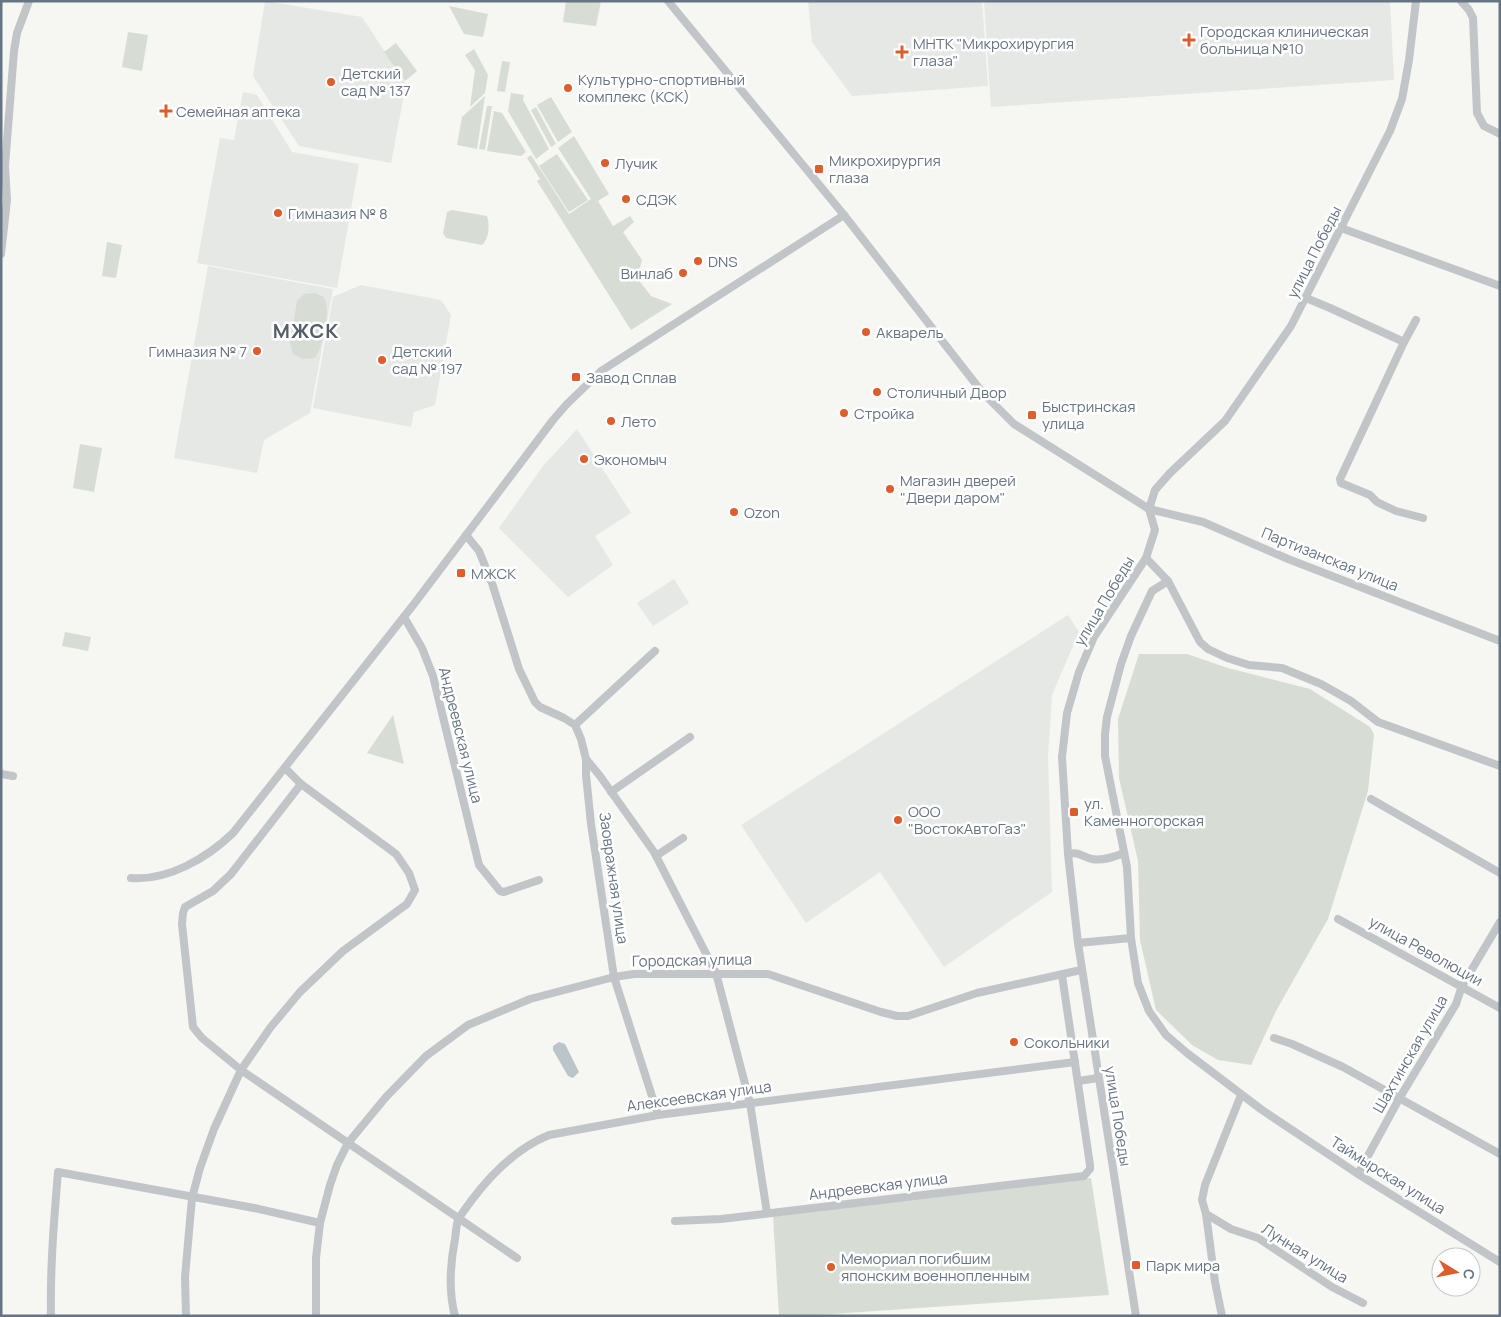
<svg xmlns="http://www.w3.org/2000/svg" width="1501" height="1317" viewBox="0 0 1501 1317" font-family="Manrope,sans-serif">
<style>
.built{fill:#e6e8e6}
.green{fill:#d7ddd4}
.water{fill:#bbc5c9}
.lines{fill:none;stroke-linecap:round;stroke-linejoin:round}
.minor{stroke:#c1c5c8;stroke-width:8}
.poi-dot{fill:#dd5e2c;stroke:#fff;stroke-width:2}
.labels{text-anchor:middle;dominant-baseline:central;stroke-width:5;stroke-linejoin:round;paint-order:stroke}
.poi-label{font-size:15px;fill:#667483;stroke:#fff;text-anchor:start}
.street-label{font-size:15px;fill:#667483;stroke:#fff}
.district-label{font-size:20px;font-weight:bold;letter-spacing:1px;fill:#545e68;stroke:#fff}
</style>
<rect width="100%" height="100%" fill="#f6f6f3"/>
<g class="built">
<polygon points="265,1 362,17 406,84 391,163 299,146 253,76"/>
<polygon points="808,1 982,1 988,86 852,96 812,42"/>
<polygon points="984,1 1390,1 1394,80 991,107"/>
<polygon points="243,92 257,95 292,152 359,164 337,288 197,263 220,138 234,140"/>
<polygon points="208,266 333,289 310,413 264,440 257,473 174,458"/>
<polygon points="361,285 441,300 451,315 435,405 414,412 411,427 313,408 333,297"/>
<polygon points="577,429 631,513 595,536 613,565 568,597 499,528 543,466"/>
<polygon points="674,579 689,603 653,626 637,603"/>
<polygon points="1068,615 1079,632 1052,695 1048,757 1052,892 944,967 880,872 806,923 741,825"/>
</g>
<g class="green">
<polygon points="566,1 601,1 596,26 563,22"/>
<polygon points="449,6 488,14 483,37 464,34"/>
<polygon points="128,32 148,35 142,71 122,67"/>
<polygon points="396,43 417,71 405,81 384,52"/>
<polygon points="474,49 488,75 485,93 470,107 475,70 465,55"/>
<polygon points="502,61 510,62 505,92 497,91"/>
<polygon points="511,93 524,95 523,100 549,149 536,159 508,111"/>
<polygon points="485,96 477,149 457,145 462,117"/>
<polygon points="551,97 572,132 558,142 537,105"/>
<polygon points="487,106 492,106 485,150 479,149"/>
<polygon points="536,107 556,144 551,147 531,110"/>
<polygon points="494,111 502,113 526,152 521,156 487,151"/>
<polygon points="574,136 609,194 598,201 613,226 630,216 634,222 623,232 642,260 637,278 651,296 672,304 631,330 537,181 540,179 527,158 531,155 569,214 591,199 558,148"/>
<polygon points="557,154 588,200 569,212 539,166"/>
<path d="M452,210l35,6c3,9 2,23 -5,29l-36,-7 -3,-5 4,-21z"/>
<polygon points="107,242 122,245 116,278 102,276"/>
<path d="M315,293l9,4c7,16 0,47 -9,61l-12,1 -10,-5 -3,-11 7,-42 7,-7z"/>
<polygon points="80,444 102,448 94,492 73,488"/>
<polygon points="65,632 91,637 88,651 62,646"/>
<polygon points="1139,654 1187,654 1228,668 1310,689 1370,727 1374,734 1368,791 1328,919 1276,1011 1251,1065 1218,1060 1192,1045 1156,1010 1140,940 1138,861 1119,778 1118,719"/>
<polygon points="393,715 404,764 367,753"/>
<polygon points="1091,1178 1109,1295 802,1316 779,1316 773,1216"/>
</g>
<polygon class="water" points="559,1042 565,1044 579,1072 573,1078 568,1076 553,1050 553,1046"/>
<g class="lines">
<g class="minor">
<polyline points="668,1 844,215 982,392 1014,424 1149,509 1203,522 1288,559 1500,641"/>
<polyline points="1461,1 1469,10 1473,18 1477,113 1484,126 1500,134"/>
<polyline points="1341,228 1500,286"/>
<polyline points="1,254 7,200 5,166 14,51 17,33 29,1"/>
<polyline points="1306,298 1330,308 1404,342 1340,479 1341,483 1370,495 1377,502 1396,511 1423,518"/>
<polyline points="1404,342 1416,320"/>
<polyline points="466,535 479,551 492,583 519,669 535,702 540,707 564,718 575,725 581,739 586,759 586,775 591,824 614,977 658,1115"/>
<polyline points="1146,558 1168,581 1200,642 1208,649 1227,658 1249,665 1282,668 1321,684 1351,701 1378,722 1500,766"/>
<polyline points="1168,581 1152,591 1131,636 1121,664 1107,717 1105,734 1105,756 1127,867 1131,938 1138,983 1149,1011 1166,1035 1187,1053 1262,1110 1358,1174 1500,1262"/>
<polyline points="404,617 422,648 433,676 479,865 500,891 504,892 539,880"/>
<polyline points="575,725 655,651"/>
<polyline points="586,759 600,776 654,852 716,973 750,1103 767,1213"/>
<polyline points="1,774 13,776"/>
<polyline points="301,784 231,874 213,891 185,907 183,913 182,924 193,1027 202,1038 241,1070 517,1258"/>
<polyline points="611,792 690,737"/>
<polyline points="1371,799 1500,873"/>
<path d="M1068,854c10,-3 15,3 24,5 11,2 22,-2 32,-6"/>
<polyline points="656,856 683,838"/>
<path d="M131,878c37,3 76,-20 102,-45l181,-229 139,-184 13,-15 35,-34 243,-156"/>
<polyline points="1338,919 1500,1008"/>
<polyline points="1078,943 1131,938"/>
<polyline points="1274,1038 1292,1044 1343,1067 1500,1154"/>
<polyline points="1078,1081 1098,1078"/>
<polyline points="1358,1174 1399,1099 1456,1004 1462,986 1500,922"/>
<polyline points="1206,1214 1231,1229 1258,1238 1332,1287 1363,1303"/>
<polyline points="675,1221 721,1219 1084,1176 1090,1169 1090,1165 1062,975"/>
<path d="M51,1316c-1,-48 3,-96 7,-144l196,36 66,15"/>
<polyline points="186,1316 185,1277 192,1198 200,1168 214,1129 241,1070 270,1028 300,992 343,951 407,904 415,890 409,873 396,854 301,784 285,768"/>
<polyline points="316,1316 316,1258 320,1223 330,1185 337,1165 348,1143 386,1097 426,1056 468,1025 530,999 614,977 634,974 768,974 881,1012 897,1016 908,1016 977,993 1081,970"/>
<path d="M455,1316c-7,-26 -5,-51 0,-77 1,-6 1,-13 3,-19 3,-6 9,-13 13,-19 21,-28 46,-53 78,-66l109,-20 417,-53"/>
<polyline points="1136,1316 1078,943 1068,854 1062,757 1067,713 1079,672 1094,637 1146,558 1155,530 1149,509 1155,490 1170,473 1225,421 1291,326 1390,131 1402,99 1409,60 1416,1"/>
<polyline points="1222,1316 1215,1282 1206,1214 1202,1200 1205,1185 1241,1095"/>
</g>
</g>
<g class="poi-dot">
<path d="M1186.5 32.5h5v5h5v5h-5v5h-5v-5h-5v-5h5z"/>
<path d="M899.5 44.5h5v5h5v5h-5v5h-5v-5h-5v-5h5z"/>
<circle cx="331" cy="82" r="5"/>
<circle cx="568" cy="88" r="5"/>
<path d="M163.5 103.5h5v5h5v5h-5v5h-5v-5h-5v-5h5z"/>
<circle cx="605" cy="163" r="5"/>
<rect x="814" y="164" width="10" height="10" rx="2.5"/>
<circle cx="626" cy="199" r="5"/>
<circle cx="278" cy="213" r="5"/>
<circle cx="698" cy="261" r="5"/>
<circle cx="683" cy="273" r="5"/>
<circle cx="866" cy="332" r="5"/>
<circle cx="257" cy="351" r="5"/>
<circle cx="382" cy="360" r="5"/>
<rect x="571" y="372" width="10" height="10" rx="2.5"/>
<circle cx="877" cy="392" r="5"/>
<circle cx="844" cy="413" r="5"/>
<rect x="1027" y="410" width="10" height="10" rx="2.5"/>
<circle cx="611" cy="421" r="5"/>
<circle cx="584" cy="459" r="5"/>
<circle cx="890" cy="489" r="5"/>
<circle cx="734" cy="512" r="5"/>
<rect x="456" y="568" width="10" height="10" rx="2.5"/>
<rect x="1069" y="807" width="10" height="10" rx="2.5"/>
<circle cx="898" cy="820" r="5"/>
<circle cx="1014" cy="1042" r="5"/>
<rect x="1131" y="1260" width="10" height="10" rx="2.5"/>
<circle cx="831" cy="1267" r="5"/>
</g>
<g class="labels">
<g class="poi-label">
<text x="1200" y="31">Городская клиническая<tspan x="1200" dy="17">больница №10</tspan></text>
<text x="913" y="43">МНТК "Микрохирургия<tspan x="913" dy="17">глаза"</tspan></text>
<text x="341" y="73">Детский<tspan x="341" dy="17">сад № 137</tspan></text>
<text x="578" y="79">Культурно-спортивный<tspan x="578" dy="17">комплекс (КСК)</tspan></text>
<text x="176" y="111">Семейная аптека</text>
<text x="829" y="160">Микрохирургия<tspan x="829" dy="17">глаза</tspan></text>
<text x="615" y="163">Лучик</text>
<text x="636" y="199">СДЭК</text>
<text x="288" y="213">Гимназия № 8</text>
<text x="708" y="261">DNS</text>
<text x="673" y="273" text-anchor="end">Винлаб</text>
<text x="876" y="332">Акварель</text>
<text x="247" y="351" text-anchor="end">Гимназия № 7</text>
<text x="392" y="351">Детский<tspan x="392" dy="17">сад № 197</tspan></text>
<text x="586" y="377">Завод Сплав</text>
<text x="887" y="392">Столичный Двор</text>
<text x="1042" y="406">Быстринская<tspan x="1042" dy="17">улица</tspan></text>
<text x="854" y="413">Стройка</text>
<text x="621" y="421">Лето</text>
<text x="594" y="459">Экономыч</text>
<text x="900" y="480">Магазин дверей<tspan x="900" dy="17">"Двери даром"</tspan></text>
<text x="744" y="512">Ozon</text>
<text x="471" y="573">МЖСК</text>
<text x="1084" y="803">ул.<tspan x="1084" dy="17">Каменногорская</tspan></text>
<text x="908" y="811">ООО<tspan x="908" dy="17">"ВостокАвтоГаз"</tspan></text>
<text x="1024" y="1042">Сокольники</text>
<text x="841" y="1258">Мемориал погибшим<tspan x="841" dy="17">японским военнопленным</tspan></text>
<text x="1146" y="1265">Парк мира</text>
</g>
<g class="street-label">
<text transform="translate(1314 252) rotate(-63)">улица Победы</text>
<text transform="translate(1330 559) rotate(22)">Партизанская улица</text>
<text transform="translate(1104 601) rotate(-59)">улица Победы</text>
<text transform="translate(461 735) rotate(76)">Андреевская улица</text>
<text transform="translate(614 878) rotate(82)">Заовражная улица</text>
<text transform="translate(1426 951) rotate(29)">улица Революции</text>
<text transform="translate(692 960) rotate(-1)">Городская улица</text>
<text transform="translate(1410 1054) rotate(-60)">Шахтинская улица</text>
<text transform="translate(699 1096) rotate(-8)">Алексеевская улица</text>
<text transform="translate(1118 1116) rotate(81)">улица Победы</text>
<text transform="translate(1388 1175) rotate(32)">Таймырская улица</text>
<text transform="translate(878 1186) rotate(-7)">Андреевская улица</text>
<text transform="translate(1305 1253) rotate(32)">Лунная улица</text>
</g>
<g class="district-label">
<text x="306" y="330">МЖСК</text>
</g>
</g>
<rect width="1501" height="1317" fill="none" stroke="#667483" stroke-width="5"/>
<g transform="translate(1456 1272) rotate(100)"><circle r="24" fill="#ffffff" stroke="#c2c7cd"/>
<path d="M0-4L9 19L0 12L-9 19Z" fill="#dd5e2c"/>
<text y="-8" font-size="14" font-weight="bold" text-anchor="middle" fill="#667483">С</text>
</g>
</svg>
